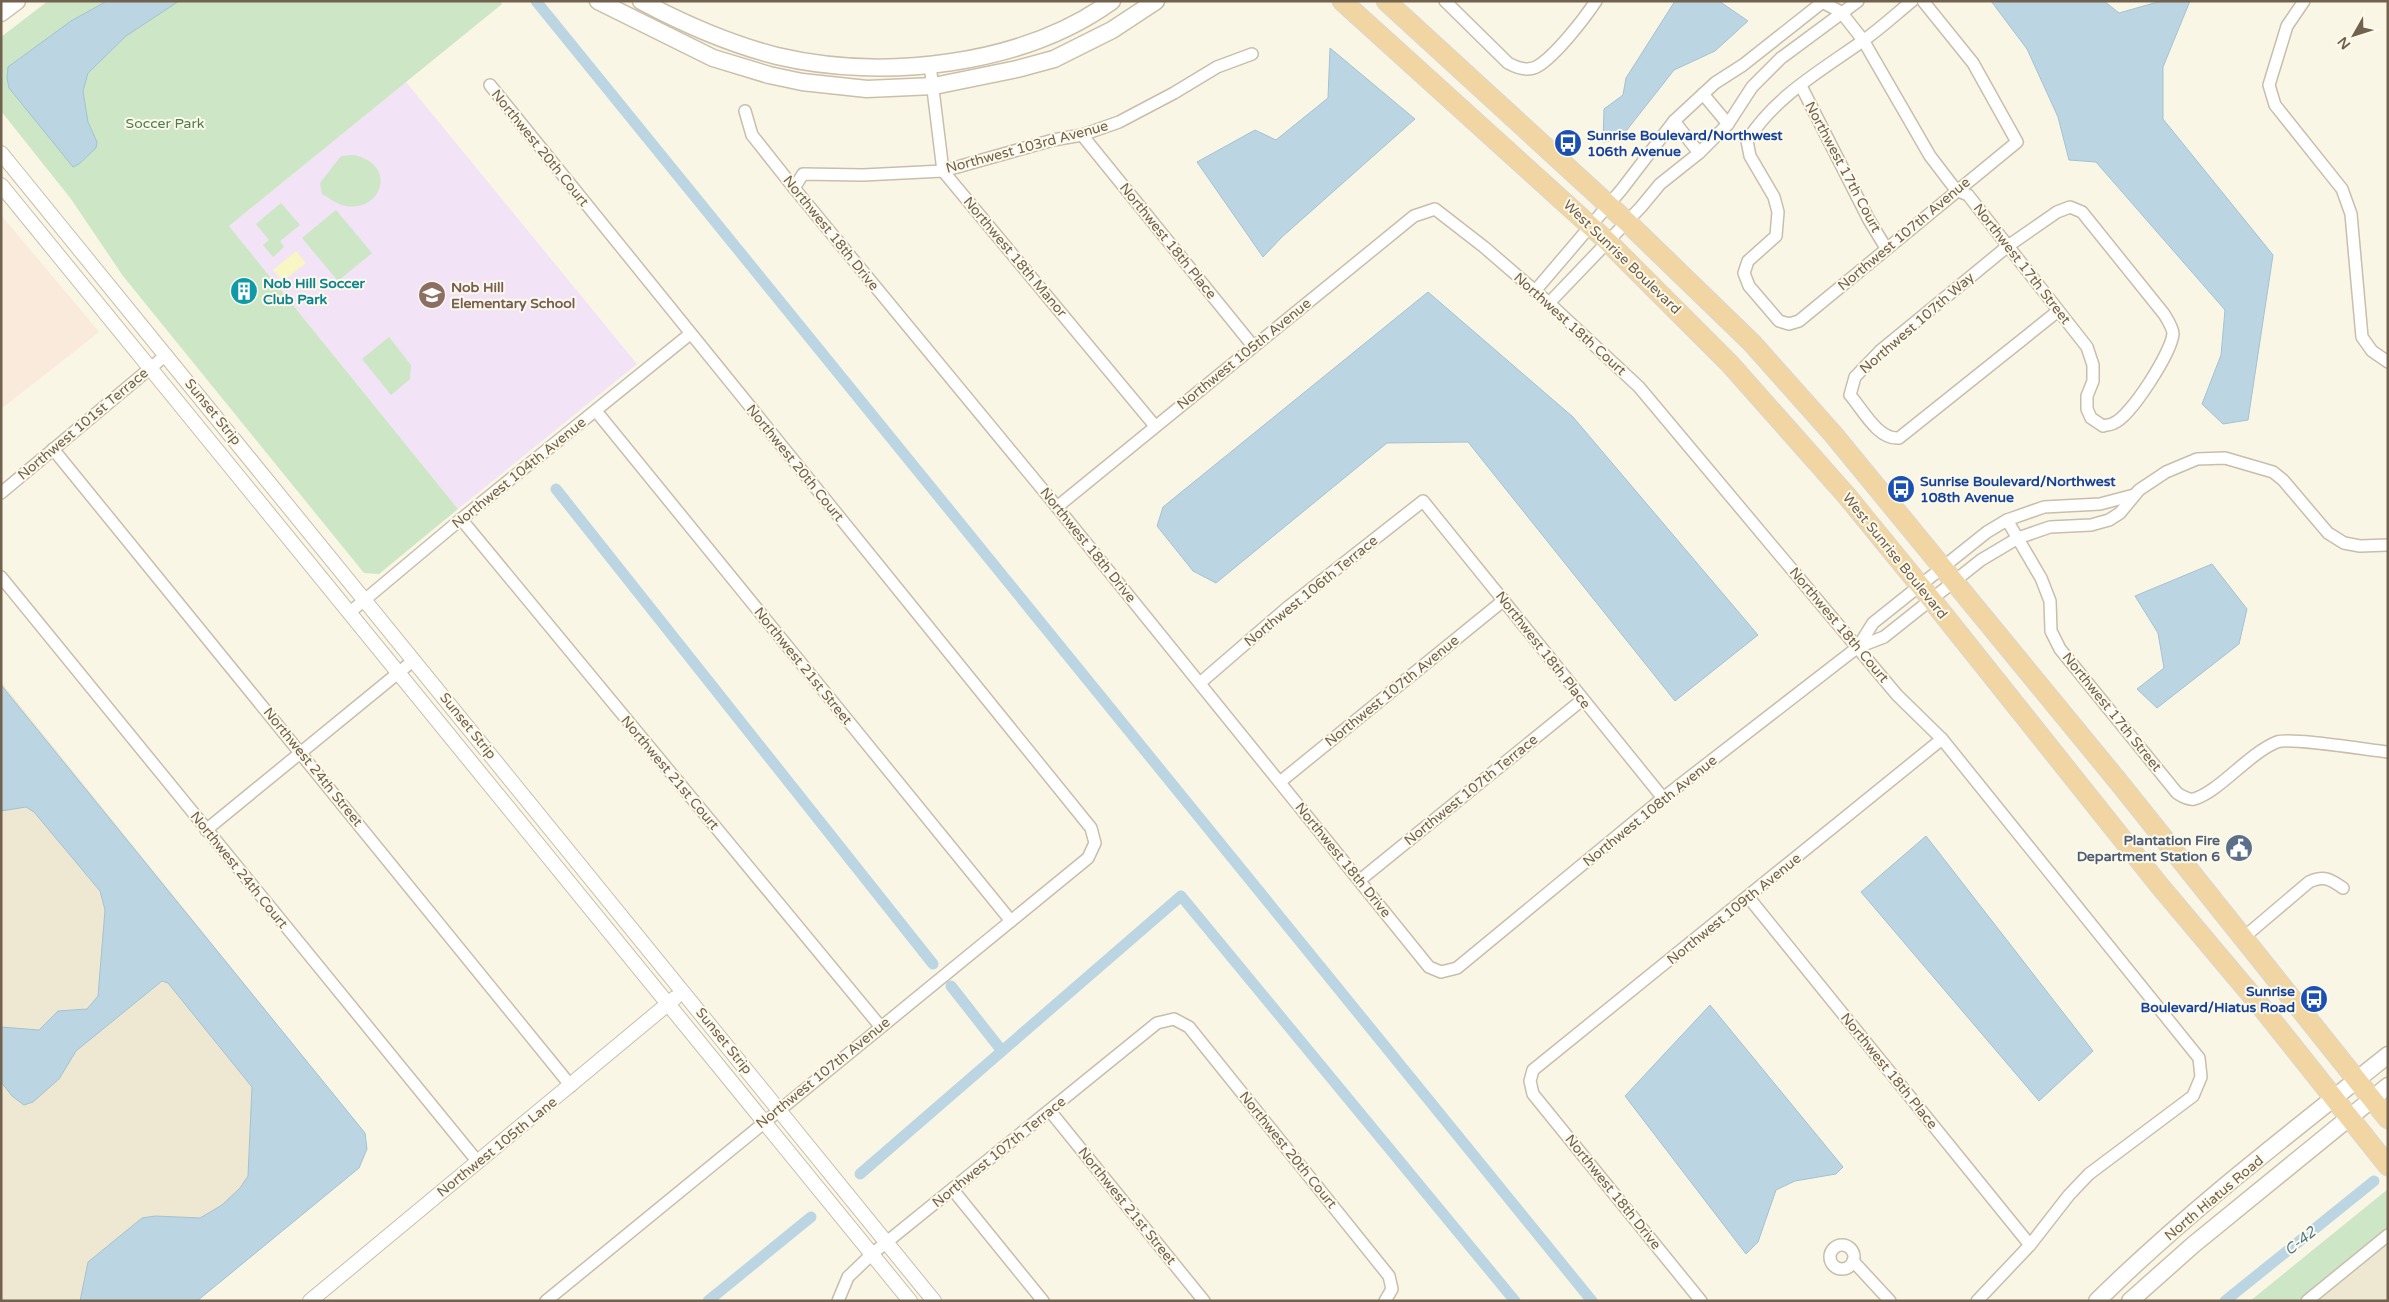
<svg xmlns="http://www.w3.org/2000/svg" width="2389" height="1302" viewBox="0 0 2389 1302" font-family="'Varela Round',sans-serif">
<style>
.residential{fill:#eee7d2}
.commercial{fill:#f9eadb}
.education{fill:#f3e3f6}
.green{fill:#cce6c6}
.sand{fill:#f7f6c4}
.water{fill:#bcd5e2;stroke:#a3c2d3}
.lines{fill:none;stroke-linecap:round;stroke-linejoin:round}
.canal{stroke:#bcd5e2;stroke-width:11}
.minor-casing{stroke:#c8beab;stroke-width:14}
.tertiary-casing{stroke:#c8beab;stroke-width:16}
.secondary-casing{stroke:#cbbfa9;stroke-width:19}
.trunk-casing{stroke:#dad6d1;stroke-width:21}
.minor{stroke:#fff;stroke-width:11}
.tertiary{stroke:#fff;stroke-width:14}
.secondary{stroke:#fff;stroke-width:16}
.trunk{stroke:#f1d6a3;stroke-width:19}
.labels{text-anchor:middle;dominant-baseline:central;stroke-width:4;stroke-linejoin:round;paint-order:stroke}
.park-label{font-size:14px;fill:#4e7b49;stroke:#fdfaec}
.transit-label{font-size:14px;font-weight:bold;fill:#164399;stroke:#fdfaec;text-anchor:start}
.street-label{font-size:14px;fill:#71614d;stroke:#fdfaec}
.culture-label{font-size:14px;font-weight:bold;fill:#0d838f;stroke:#fdfaec;text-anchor:start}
.education-label{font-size:14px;font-weight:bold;fill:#785e54;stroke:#fdfaec;text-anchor:start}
.service-label{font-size:14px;font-weight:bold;fill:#4e5e75;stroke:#fdfaec;text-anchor:end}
.water-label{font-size:15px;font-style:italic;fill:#50788f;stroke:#fdfaec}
</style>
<rect width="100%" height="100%" fill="#faf6e6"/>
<g class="residential">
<polygon points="1,682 365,1133 367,1149 359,1168 197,1301 1,1301"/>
<polygon points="2388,1242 2388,1301 2317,1301"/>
</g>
<polygon class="commercial" points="1,215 99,332 1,409"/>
<polygon class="education" points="406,82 637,364 458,509 229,226"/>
<g class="green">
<polygon points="48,1 500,1 502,4 229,226 458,509 379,574 364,573 123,276 71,199 1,111 1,37"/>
<path d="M354,155c44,10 28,57 -8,51 -8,-1 -17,-8 -24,-12l-2,-11 21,-27z"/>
<polygon points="281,203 300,225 280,241 284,247 273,257 263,245 269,240 256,224"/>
<polygon points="336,210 372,253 338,281 302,238"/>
<polygon points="389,337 411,365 410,379 391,395 362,359"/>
<polygon points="2388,1189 2388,1228 2297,1301 2250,1301"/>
</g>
<polygon class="sand" points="296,251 306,263 283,281 273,270"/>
<g class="water">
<polygon points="107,1 179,1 126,36 88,73 83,91 88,122 97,142 96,148 79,164 73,167 9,88 7,78 8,67 71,21"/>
<polygon points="1675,1 1719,1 1748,21 1715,51 1674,70 1619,140 1603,142 1604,109 1623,95 1626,78"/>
<polygon points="1991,1 2104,1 2119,13 2161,1 2190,1 2163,67 2163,119 2273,255 2248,420 2223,424 2202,404 2221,355 2225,310 2096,162 2069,160 2058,117 2027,49"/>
<polygon points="1330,48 1415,119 1282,237 1263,257 1197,162 1255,130 1276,140 1328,98"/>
<polygon points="1428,292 1573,417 1758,635 1675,701 1468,442 1387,443 1216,583 1193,571 1157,526 1163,507"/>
<polygon points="2212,564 2247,609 2239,644 2157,708 2137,689 2164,668 2158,633 2135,596"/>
<polygon points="1,685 365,1133 367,1149 359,1168 197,1301 80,1301 88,1262 142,1218 155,1216 200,1218 222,1205 240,1188 248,1176 252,1087 168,983 162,981 76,1051 59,1079 33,1102 24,1105 12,1096 1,1082 1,1027 39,1030 58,1011 87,1009 98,996 105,910 100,891 34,812 26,807 1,811"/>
<polygon points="1926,836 2093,1051 2039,1101 1861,892"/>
<polygon points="1710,1005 1843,1167 1836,1174 1795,1181 1776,1190 1758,1242 1746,1254 1625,1096"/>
</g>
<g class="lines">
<g class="canal">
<polyline points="536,1 1592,1301"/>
<polyline points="556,489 933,964"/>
<polyline points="951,986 1002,1051"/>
<polyline points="860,1174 1181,896 1515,1301"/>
<polyline points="708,1301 811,1217"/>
<polyline points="2225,1301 2374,1181"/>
</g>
<g class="minor-casing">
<g id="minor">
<path d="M1445,1l63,62c9,5 20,9 30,3 18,-11 46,-47 58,-65"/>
<path d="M1820,1l21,11 22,28 67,116 26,34 12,5 119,152 6,18v16l-6,15v13l4,9 12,8c3,-1 8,-1 11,-3 17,-7 57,-70 59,-89 0,-6 -6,-15 -9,-20l-82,-102 -12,-5 -13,5 -49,34 -128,105 -25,26 -5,18c13,15 28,45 49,43l159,-127"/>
<path d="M1912,1c-16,13 -31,27 -48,39 -42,30 -89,56 -117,101l3,15 24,41 4,15 -2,24 -28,25 -4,12 5,13 30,35 10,3 10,-3 218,-179 -44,-79 -50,-62"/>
<polyline points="2304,1 2287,26 2269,85 2275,105 2342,189 2351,214 2362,337 2372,351 2388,362"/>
<polyline points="930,65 943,171 1155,426"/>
<polyline points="490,85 1091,828 1095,843 1088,858 546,1301"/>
<polyline points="1801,86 1869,220 1886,248"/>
<polyline points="1703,94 1728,124"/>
<polyline points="745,111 752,135 794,188 1057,507 1429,967 1441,972 1457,968 1663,798 1858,647 1884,637 1981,560 2018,538 2050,527 2091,525 2109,520 2120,513 2139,490 2166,472 2197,459 2225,458 2273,472 2283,480 2328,533 2344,543 2360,546 2388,545"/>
<polyline points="1674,121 1699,153"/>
<polyline points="1082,135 1253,346"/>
<polyline points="794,188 803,174 863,175 943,171 1053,140 1082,135 1119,122 1174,93 1217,67 1252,54"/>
<polyline points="1535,291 1622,189 1674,121 1715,83 1743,65 1824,1"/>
<polyline points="1549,303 1641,207 1660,184 1699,153 1728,124 1752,87 1781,58 1858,1"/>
<polyline points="596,411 1011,921"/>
<polyline points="53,449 571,1086"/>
<polyline points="1,493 166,355"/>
<polyline points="1057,507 1414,216 1435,209 1484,247 1549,303 1639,387 1897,695 1942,739 2199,1058 2201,1077 2193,1096 2089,1174 2069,1195 2030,1245 1977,1301"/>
<polyline points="461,519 880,1026"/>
<path d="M2007,520l34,58 9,23 1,30 9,18 117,144c5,3 11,7 17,6 25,-7 55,-46 83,-57 13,-5 91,8 111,10"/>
<polyline points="1,577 478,1162"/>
<polyline points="349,613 460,520 690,334"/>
<polyline points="1858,647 1873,623 1987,532 2007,520 2044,507 2100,504 2134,495"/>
<polyline points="1200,683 1288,607 1423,501 1663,798"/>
<polyline points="1280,782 1504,600"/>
<polyline points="206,830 414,660"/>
<polyline points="1360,880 1582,700"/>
<polyline points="1749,898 2030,1245"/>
<path d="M2243,938l66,-56c15,-7 21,-3 34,6"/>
<polyline points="1050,1111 1204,1301"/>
<polyline points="953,1190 1043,1301"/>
<circle cx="1842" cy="1257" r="12"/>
<polyline points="1853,1261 1890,1301"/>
<polyline points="838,1301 848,1277 872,1254 1157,1023 1174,1019 1189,1027 1389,1276 1392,1289 1385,1301"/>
<polyline points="1701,1301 1533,1094 1530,1081 1533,1070 1942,739"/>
<polyline points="2307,1301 2388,1235"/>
</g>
</g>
<g class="tertiary-casing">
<g id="tertiary">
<polyline points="1,153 934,1301"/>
<polyline points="1,185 910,1301"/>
<polyline points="310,1301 675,998"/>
</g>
</g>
<g class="secondary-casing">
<g id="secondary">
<polyline points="598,1 713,58 769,75 802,82 867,89 934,86 1017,69 1054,59 1112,30 1156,1"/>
<path d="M641,1c43,23 89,43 136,55 106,25 245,10 335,-55"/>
<polyline points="1,13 17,1"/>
<path d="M2097,1301c90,-89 192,-167 291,-246"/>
<polyline points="2130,1301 2193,1245 2388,1086"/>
</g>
</g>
<g class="trunk-casing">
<g id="trunk">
<polyline points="1342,1 1607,241 1730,364 1846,495 1931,599 2159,885 2259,1004 2388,1166"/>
<polyline points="1386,1 1626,221 1752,343 1833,434 2117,780 2388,1119"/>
</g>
</g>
<use href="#minor" class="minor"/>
<use href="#tertiary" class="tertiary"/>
<use href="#secondary" class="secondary"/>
<use href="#trunk" class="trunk"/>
</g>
<defs>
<g id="bus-disc" transform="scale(1.4375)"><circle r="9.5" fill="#1a4fb4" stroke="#fdfaec"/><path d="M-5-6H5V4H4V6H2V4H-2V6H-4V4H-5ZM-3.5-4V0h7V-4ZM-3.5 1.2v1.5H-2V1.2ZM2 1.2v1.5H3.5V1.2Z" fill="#fff"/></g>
<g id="building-disc" transform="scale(1.4375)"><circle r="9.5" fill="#0f9aa8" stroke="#fdfaec"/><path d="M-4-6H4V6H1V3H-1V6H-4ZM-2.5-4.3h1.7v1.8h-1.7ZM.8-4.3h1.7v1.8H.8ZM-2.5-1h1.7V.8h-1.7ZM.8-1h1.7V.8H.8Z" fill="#fff"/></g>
<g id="school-disc" transform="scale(1.4375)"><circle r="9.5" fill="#8d6e63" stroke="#fdfaec"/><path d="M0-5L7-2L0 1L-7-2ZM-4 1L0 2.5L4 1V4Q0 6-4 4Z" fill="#fff"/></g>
<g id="civic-disc" transform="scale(1.4375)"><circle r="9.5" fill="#5c6f8a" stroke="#fdfaec"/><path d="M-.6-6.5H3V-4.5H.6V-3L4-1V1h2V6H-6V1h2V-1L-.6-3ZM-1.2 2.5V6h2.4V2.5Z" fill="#fff"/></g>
</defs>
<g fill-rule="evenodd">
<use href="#bus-disc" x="1568" y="143"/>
<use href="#building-disc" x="244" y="291"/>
<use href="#school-disc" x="432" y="295"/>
<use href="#bus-disc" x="1901" y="489"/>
<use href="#civic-disc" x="2239" y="848"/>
<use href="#bus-disc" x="2314" y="999"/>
</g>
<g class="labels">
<g class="park-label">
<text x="165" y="123">Soccer Park</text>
</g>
<g class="transit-label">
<text x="1587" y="135">Sunrise Boulevard/Northwest<tspan x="1587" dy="16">106th Avenue</tspan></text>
<text x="1920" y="481">Sunrise Boulevard/Northwest<tspan x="1920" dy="16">108th Avenue</tspan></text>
<text x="2295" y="991" text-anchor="end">Sunrise<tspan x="2295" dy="16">Boulevard/Hiatus Road</tspan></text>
</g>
<g class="street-label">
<text transform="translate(1027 147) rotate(-15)">Northwest 103rd Avenue</text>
<text transform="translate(540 148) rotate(51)">Northwest 20th Court</text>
<text transform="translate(1843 167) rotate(62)">Northwest 17th Court</text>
<text transform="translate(831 233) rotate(51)">Northwest 18th Drive</text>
<text transform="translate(1904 234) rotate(-40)">Northwest 107th Avenue</text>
<text transform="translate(1168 241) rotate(51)">Northwest 18th Place</text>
<text transform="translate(1015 257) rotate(50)">Northwest 18th Manor</text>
<text transform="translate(1622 257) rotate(44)">West Sunrise Boulevard</text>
<text transform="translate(2022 264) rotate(52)">Northwest 17th Street</text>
<text transform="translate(1917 323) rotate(-41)">Northwest 107th Way</text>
<text transform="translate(1570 324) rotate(42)">Northwest 18th Court</text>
<text transform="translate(1244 354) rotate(-39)">Northwest 105th Avenue</text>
<text transform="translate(213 412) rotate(51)">Sunset Strip</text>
<text transform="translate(83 424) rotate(-40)">Northwest 101st Terrace</text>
<text transform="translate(795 463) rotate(51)">Northwest 20th Court</text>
<text transform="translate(519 473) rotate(-39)">Northwest 104th Avenue</text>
<text transform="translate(1088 545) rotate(51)">Northwest 18th Drive</text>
<text transform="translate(1895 556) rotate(51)">West Sunrise Boulevard</text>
<text transform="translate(1311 591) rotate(-39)">Northwest 106th Terrace</text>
<text transform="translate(1839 625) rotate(50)">Northwest 18th Court</text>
<text transform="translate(1543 650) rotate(52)">Northwest 18th Place</text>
<text transform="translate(803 666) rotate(51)">Northwest 21st Street</text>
<text transform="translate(1392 691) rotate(-39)">Northwest 107th Avenue</text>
<text transform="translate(2112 712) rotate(51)">Northwest 17th Street</text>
<text transform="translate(468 726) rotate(51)">Sunset Strip</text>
<text transform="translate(313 767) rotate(51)">Northwest 24th Street</text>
<text transform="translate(670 773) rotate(50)">Northwest 21st Court</text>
<text transform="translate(1471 790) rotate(-39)">Northwest 107th Terrace</text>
<text transform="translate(1650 811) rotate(-39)">Northwest 108th Avenue</text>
<text transform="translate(1343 860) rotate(51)">Northwest 18th Drive</text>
<text transform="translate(239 870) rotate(51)">Northwest 24th Court</text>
<text transform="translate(1734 909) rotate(-39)">Northwest 109th Avenue</text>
<text transform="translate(724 1041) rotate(51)">Sunset Strip</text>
<text transform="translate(1889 1071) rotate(51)">Northwest 18th Place</text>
<text transform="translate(823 1073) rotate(-39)">Northwest 107th Avenue</text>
<text transform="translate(497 1147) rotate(-39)">Northwest 105th Lane</text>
<text transform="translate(1288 1150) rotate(51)">Northwest 20th Court</text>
<text transform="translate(999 1152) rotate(-39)">Northwest 107th Terrace</text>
<text transform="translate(1613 1192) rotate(51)">Northwest 18th Drive</text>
<text transform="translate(2214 1198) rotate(-40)">North Hiatus Road</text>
<text transform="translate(1127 1206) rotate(51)">Northwest 21st Street</text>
</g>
<g class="culture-label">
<text x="263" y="283">Nob Hill Soccer<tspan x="263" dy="16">Club Park</tspan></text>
</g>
<g class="education-label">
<text x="451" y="287">Nob Hill<tspan x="451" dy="16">Elementary School</tspan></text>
</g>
<g class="service-label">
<text x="2220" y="840">Plantation Fire<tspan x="2220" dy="16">Department Station 6</tspan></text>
</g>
<g class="water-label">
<text transform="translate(2300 1241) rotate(-39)">C-42</text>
</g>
</g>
<rect width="2389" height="1302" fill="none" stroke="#71614d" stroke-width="5"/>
<g transform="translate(2354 35) rotate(231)" stroke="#fdfaec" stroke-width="4" paint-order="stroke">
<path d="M0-4L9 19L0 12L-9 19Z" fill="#71614d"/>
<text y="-8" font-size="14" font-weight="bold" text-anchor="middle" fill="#71614d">N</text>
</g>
</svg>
